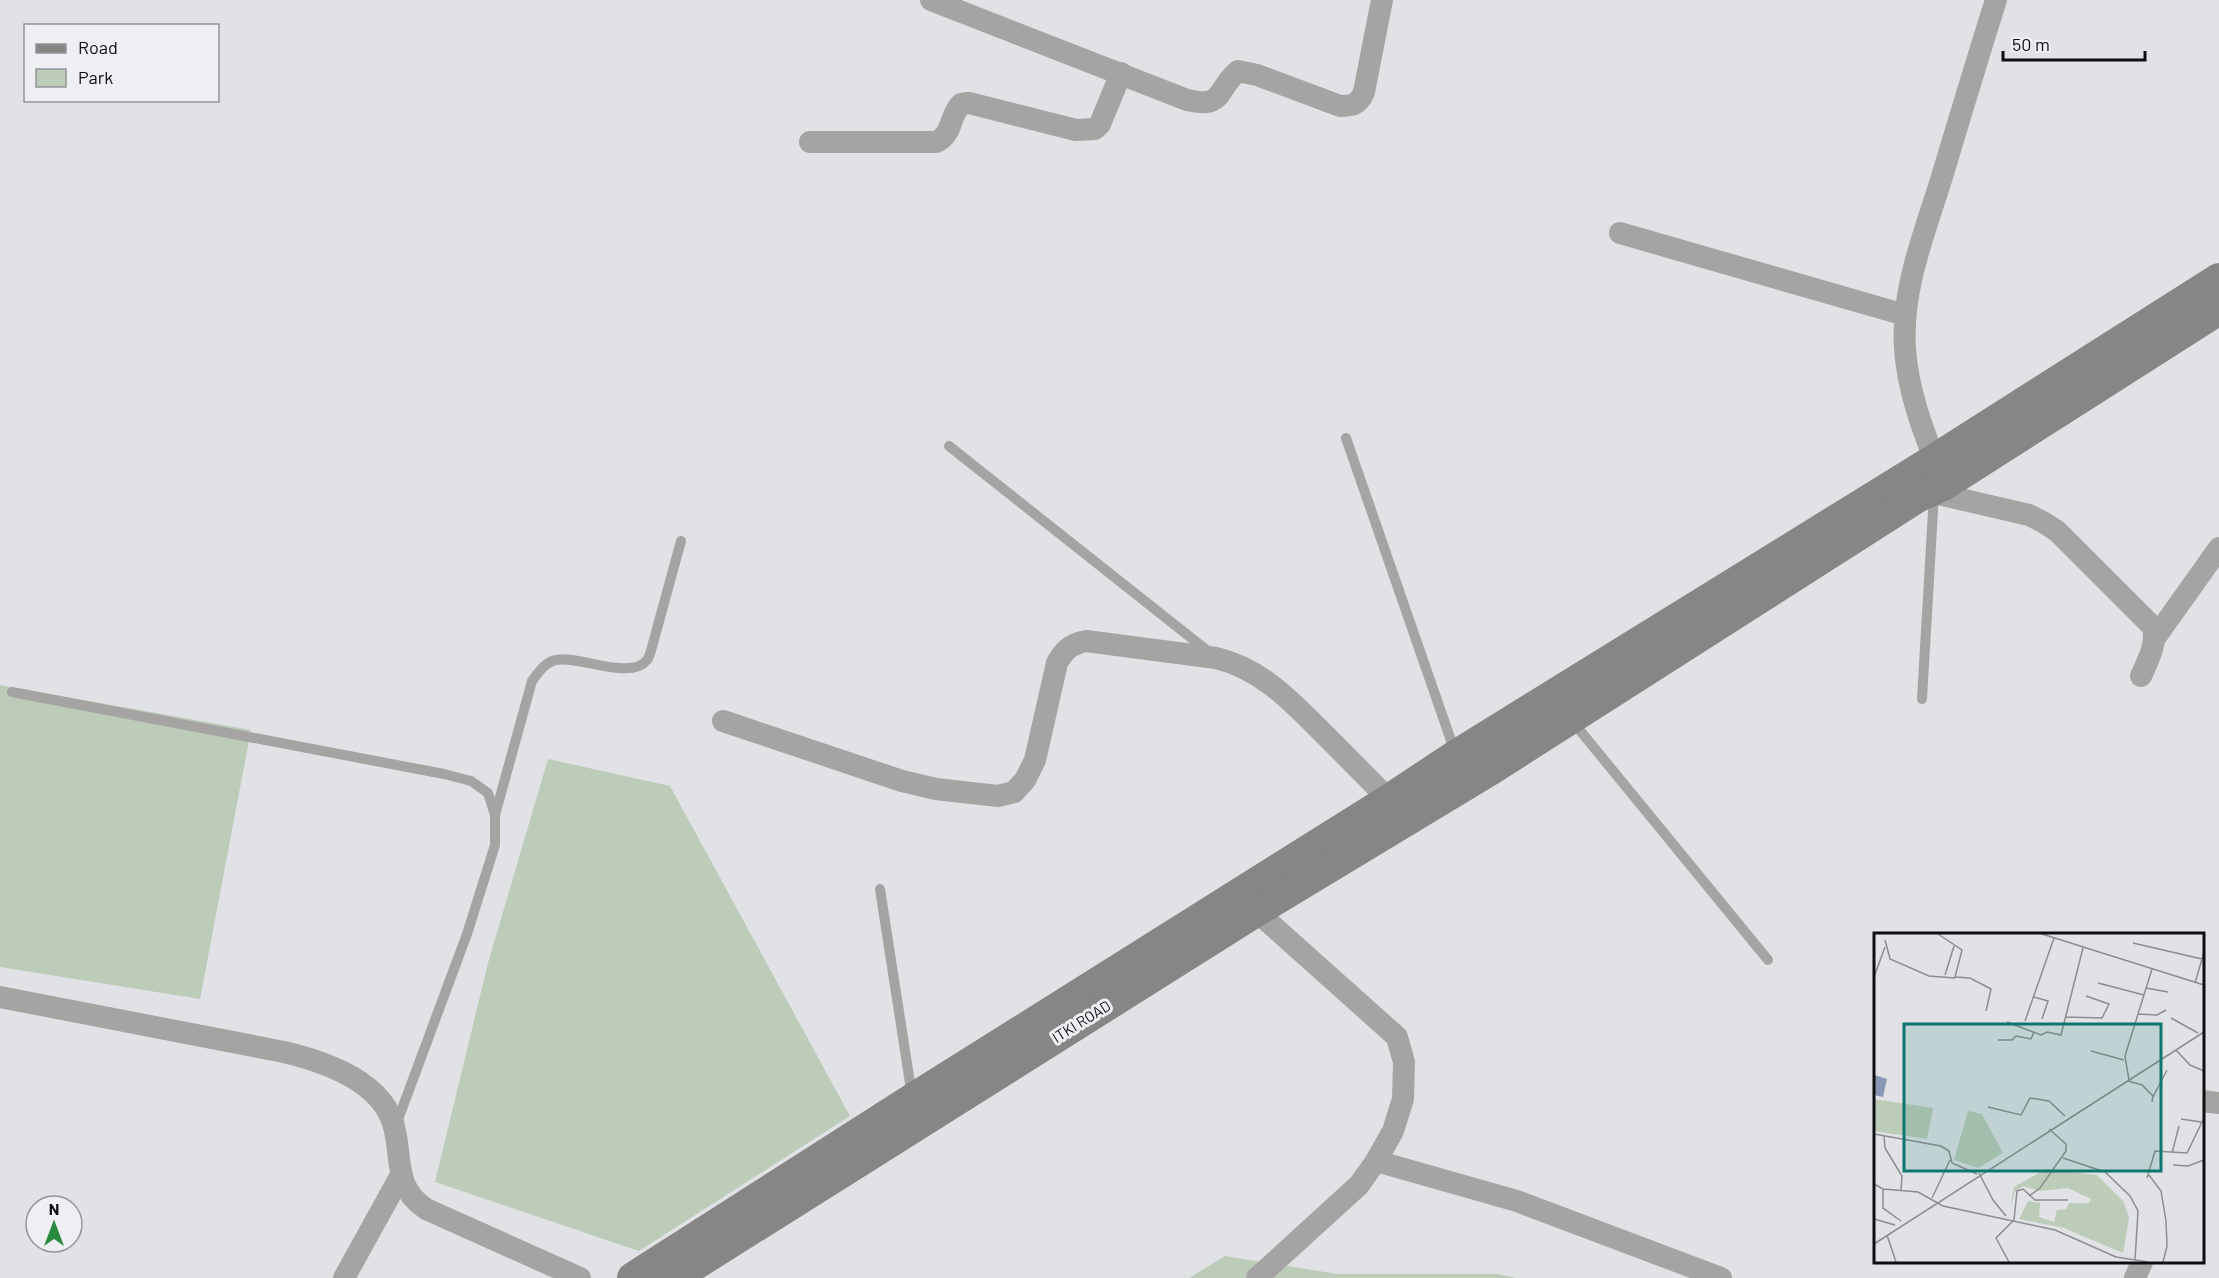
<svg xmlns="http://www.w3.org/2000/svg" width="2219" height="1278" viewBox="0 0 2219 1278" font-family="Barlow,sans-serif">
<style>
.green{fill:#bdcbb9}
.lines{fill:none;stroke-linecap:round;stroke-linejoin:round}
.lane{stroke:#a5a4a3;stroke-width:10}
.street{stroke:#a5a4a3;stroke-width:22}
.secondary{stroke:#888684;stroke-width:32}
.labels{text-anchor:middle;dominant-baseline:central;stroke-width:6;stroke-linejoin:round;paint-order:stroke}
.street-label{font-size:15px;fill:#0d0e0f;stroke:#edeff3}
.inset-road{fill:none;stroke:#8c8d8f;stroke-width:1.5}
.view{fill:#0f766e;fill-opacity:0.15;stroke:#0f766e;stroke-width:3}
.inset-edge{fill:none;stroke:#0d0e0f;stroke-width:3}
</style>
<rect width="100%" height="100%" fill="#e0e2e5"/>
<g class="green">
<polygon points="0,685 251,730 200,999 0,967"/>
<polygon points="548,759 670,786 850,1116 639,1251 435,1182 488,963"/>
<polygon points="1225,1256 1337,1274 1497,1274 1517,1278 1189,1278"/>
</g>
<g class="lines">
<g class="lane">
<polyline points="1346,438 1455,752"/>
<polyline points="949,446 1209,652"/>
<polyline points="12,692 444,774 471,781 488,793 495,815 495,845 467,934 396,1125"/>
<polyline points="1922,699 1934,494"/>
<polyline points="1573,722 1768,960"/>
<path d="M495,815l37,-134c6,-8 13,-19 24,-21 22,-5 75,21 91,0 2,-3 4,-9 5,-13l29,-106"/>
<polyline points="880,889 912,1096"/>
</g>
<g class="street">
<path d="M931,0l256,100c38,9 29,-11 51,-29l19,4 83,31c13,0 19,-2 24,-14l18,-92"/>
<path d="M810,142h126c17,-7 13,-26 25,-38l8,-1 107,27 19,-1 5,-5 21,-51"/>
<polyline points="1620,233 1905,315"/>
<path d="M1939,472c-15,-40 -31,-79 -34,-123 -4,-58 19,-115 36,-169 18,-60 36,-120 55,-180"/>
<path d="M1924,496l10,-3 95,22 14,7 14,9 96,96c4,18 -5,33 -12,49"/>
<polyline points="2155,638 2219,548"/>
<path d="M723,721l179,60 34,8 62,7 16,-4 11,-12 10,-20 22,-97c7,-13 14,-19 29,-22l130,17c46,11 76,44 108,76 22,22 44,44 65,66"/>
<polyline points="1256,911 1397,1037 1404,1062 1403,1099 1393,1131 1376,1161 1359,1185 1257,1278"/>
<path d="M0,997l284,55c42,10 102,30 111,79 7,33 0,57 31,78l154,69"/>
<polyline points="2202,1101 2219,1103"/>
<polyline points="1376,1161 1517,1201 1721,1278"/>
<polyline points="344,1278 401,1175"/>
<polyline points="2135,1278 2142,1262"/>
</g>
<g class="secondary">
<polyline points="633,1278 913,1099 1389,800 1457,755 1934,460 2219,279"/>
<polyline points="673,1278 1256,911 1491,769 1917,497 1943,485 2219,309"/>
</g>
</g>
<g class="labels">
<g class="street-label">
<text transform="translate(1081 1021) rotate(-32)">ITKI ROAD</text>
</g>
</g>
<g transform="translate(1874 933)">
<rect width="330" height="330" fill="#e0e2e5"/>
<path d="M0,166l59,9 -6,31 -53,-8zM94,178l14,3 21,39 -25,15 -24,-8zM172,236l51,6 27,27 5,16 -6,35 -59,-25 -45,-9 9,-18 12,2 -1,14 15,5 3,-12 9,-1 3,-6h20l2,-4 -23,-11 -28,3 -17,-5 -8,6 -5,16 4,-21z" fill="#bdcbb9"/>
<path d="M0,142l13,4 -4,18 -9,-2z" fill="#8797b4"/>
<path class="inset-road" d="M64,1l24,16 -7,27 15,1 21,11 -5,22M168,1l162,51M11,7l5,19 39,17 26,2M259,10l69,16M71,42l9,-29M0,44l11,-30M224,50l46,12M321,50l9,-31M272,55l22,4M160,64l14,4 -6,18M264,81l19,1 9,-5M191,84l37,1 7,-14 -23,-8M297,85l27,15M151,88l29,-83M133,89l34,13 6,-3 14,3 22,-87M124,107h14l4,-4 15,3 3,-7M302,117l14,15 14,6M217,118l33,9M255,147l-4,-24 27,-87M254,148l14,4 11,11 -1,6M279,164l14,-27M114,174l33,8 9,-17 19,3 16,15M307,186l20,3M0,201l67,12 8,5 3,12 25,11M10,202l1,13 17,28 -1,14M298,220l7,-27M189,225l42,14 25,24 8,15 -3,49M299,232l15,1 16,-6M105,240l14,27 13,16M275,242l12,16 5,30 1,25 -4,16M273,245l8,-27 32,2 17,-35M0,251l9,5 35,3 25,14 112,24 61,27 32,5M9,256v19l18,13M155,263l11,-8 26,-37v-7l-17,-15M58,265l18,-38M0,286l21,6M13,302l9,27M0,311l330,-212M135,329l-13,-24 18,-18 3,-29 6,-2 12,11h33"/>
<path class="view" d="M30,91h257v147h-257z"/>
<rect width="330" height="330" class="inset-edge"/>
</g>
<rect x="24" y="24" width="195" height="78" fill="#edeff3" stroke="#939598" stroke-width="1.5"/>
<rect x="36" y="44" width="30" height="9" fill="#888684" stroke="#939598" stroke-width="1.5"/>
<text x="78" y="54" font-size="18" fill="#0d0e0f">Road</text>
<rect x="36" y="69" width="30" height="18" fill="#bdcbb9" stroke="#939598" stroke-width="1.5"/>
<text x="78" y="84" font-size="18" fill="#0d0e0f">Park</text>
<g transform="translate(54 1224)"><circle r="28" fill="#edeff3" stroke="#939598" stroke-width="1.5"/>
<path d="M0-4.5L10 22L0 15L-10 22Z" fill="#298b3f"/>
<text y="-9" font-size="16" font-weight="bold" text-anchor="middle" fill="#0d0e0f">N</text>
</g>
<path d="M2003 51v9h142v-9" fill="none" stroke="#0d0e0f" stroke-width="3"/>
<text x="2012" y="51" font-size="18" fill="#0d0e0f" stroke="#edeff3" stroke-width="4.5" paint-order="stroke">50 m</text>
</svg>
